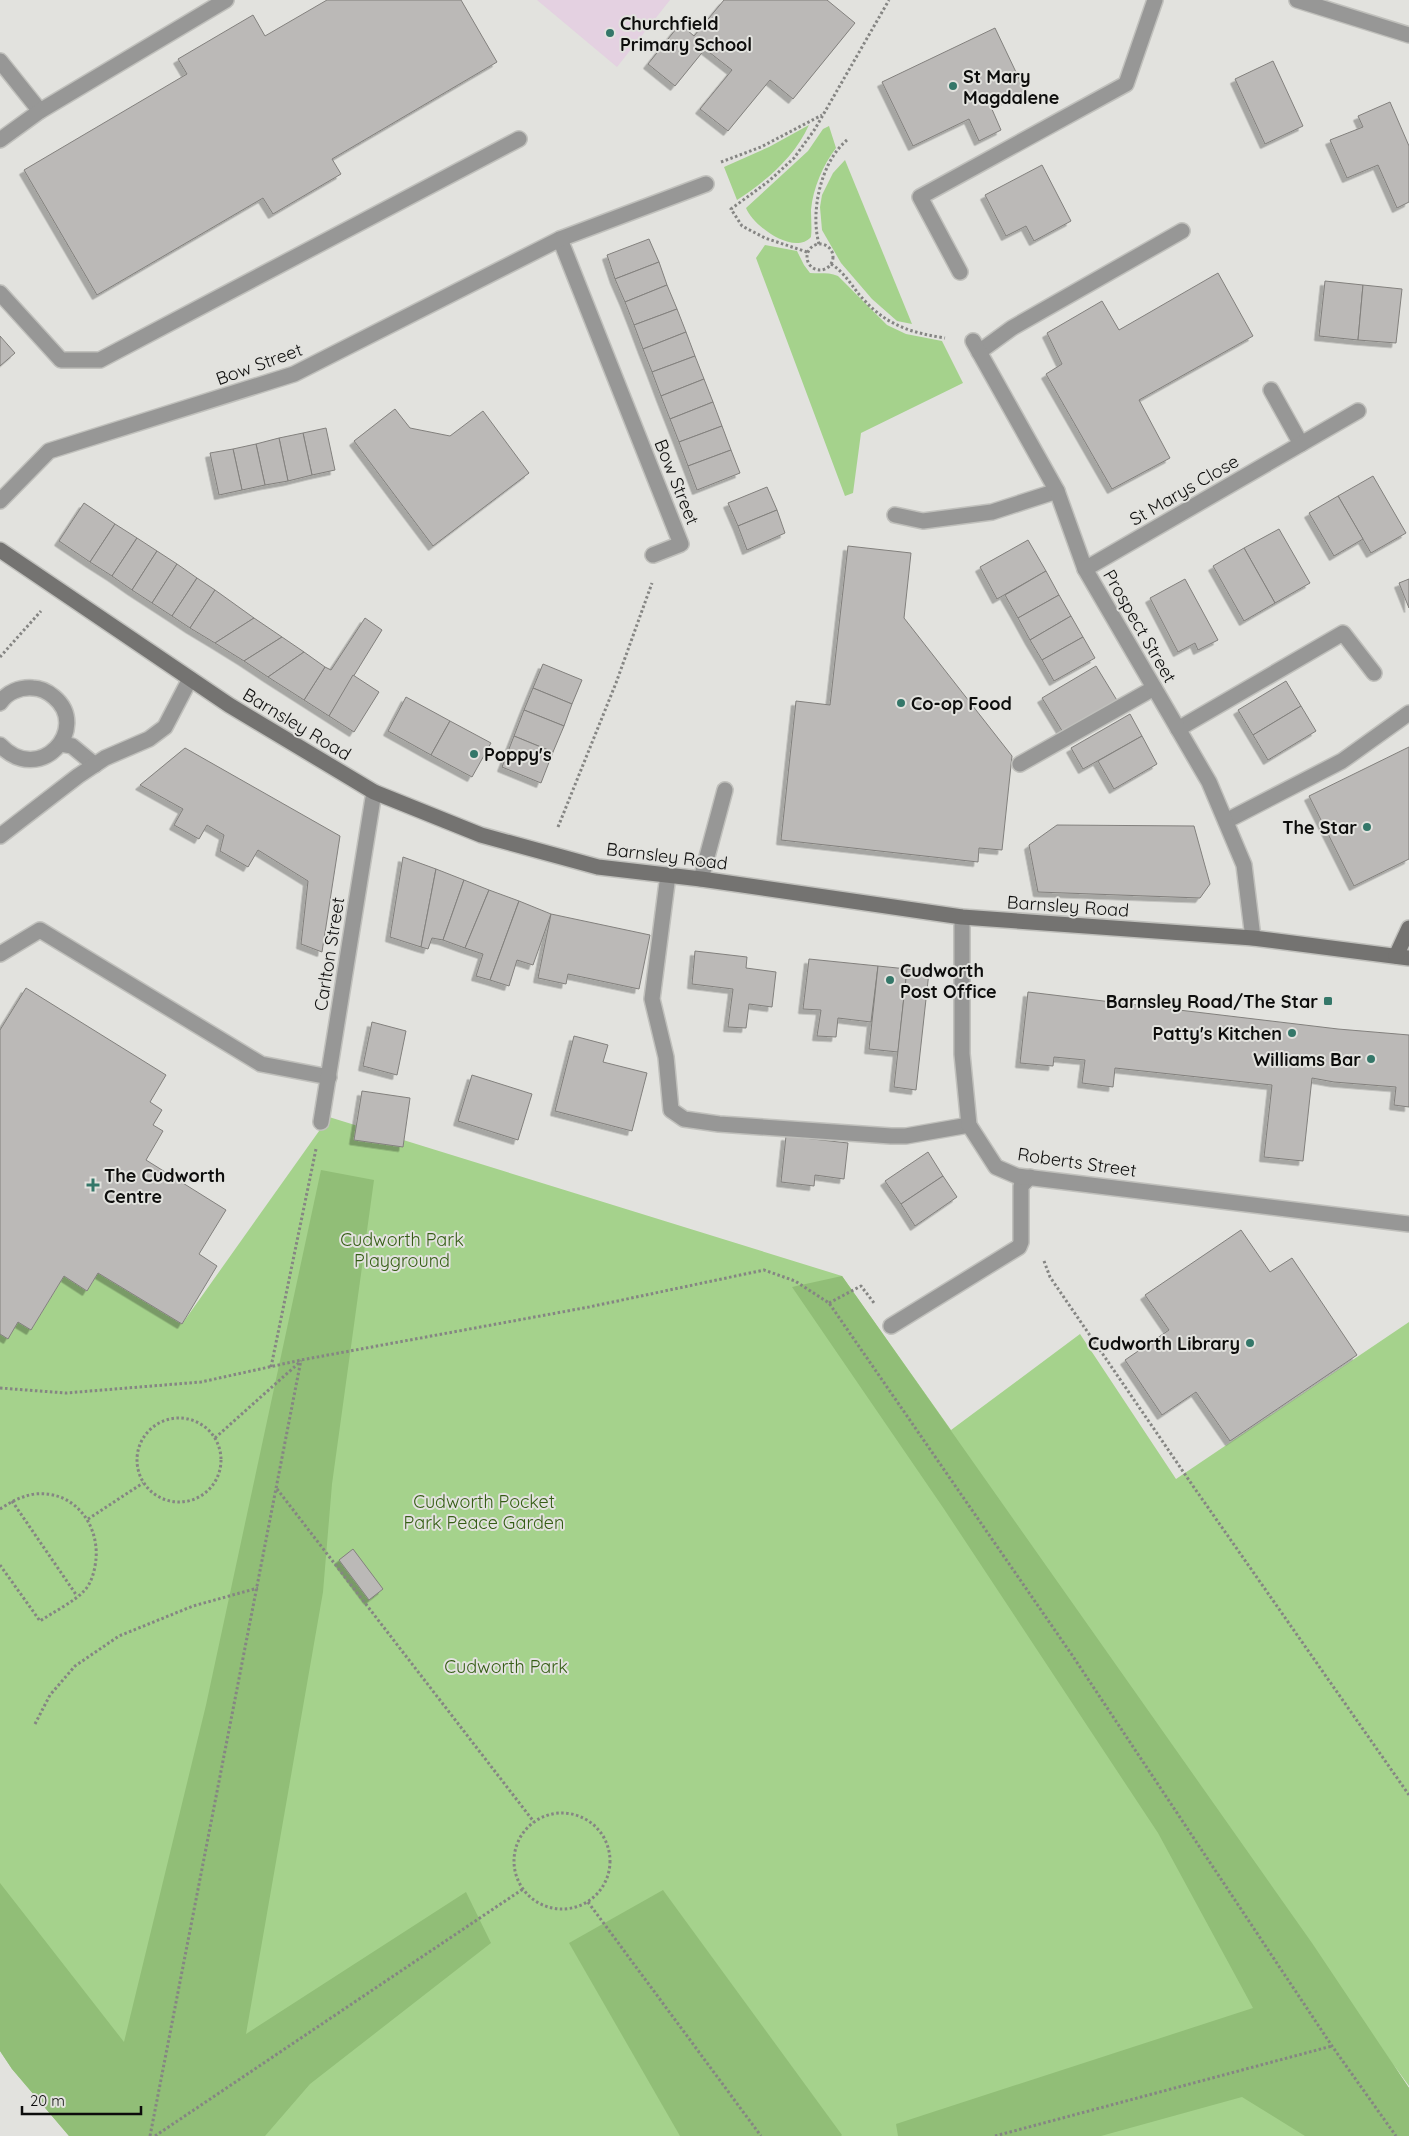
<svg xmlns="http://www.w3.org/2000/svg" width="1409" height="2136" viewBox="0 0 1409 2136" font-family="Quicksand,sans-serif">
<style>
.education{fill:#e4d1e1}
.green{fill:#a5d28c}
.forest{fill:#91be77}
.building{fill:#bbb9b7;stroke:#82807d;filter:url(#shadow)}
.lines{fill:none;stroke-linecap:round;stroke-linejoin:round}
.lane-casing{stroke:#c0c0bc;stroke-width:18}
.street-casing{stroke:#c0c0bc;stroke-width:18}
.secondary-casing{stroke:#c0c0bc;stroke-width:18}
.path{stroke:#858583;stroke-width:3;stroke-dasharray:2.5 2.5;stroke-linecap:butt}
.lane{stroke:#979796;stroke-width:15}
.street{stroke:#979796;stroke-width:15}
.secondary{stroke:#747371;stroke-width:15}
.poi-dot{fill:#347769;stroke:#e2e2de;stroke-width:2}
.labels{text-anchor:middle;dominant-baseline:central;stroke-width:4;stroke-linejoin:round;paint-order:stroke}
.poi-label{font-size:18px;font-weight:bold;fill:#0d0d0c;stroke:#e2e2de;text-anchor:start}
.street-label{font-size:18px;fill:#0d0d0c;stroke:#e2e2de}
.park-label{font-size:18px;fill:#355d15;stroke:#e2e2de}
</style>
<defs>
<filter id="shadow"><feDropShadow dx="-4.5" dy="4.5" stdDeviation="0" flood-color="#0004"/></filter>
</defs>
<rect width="100%" height="100%" fill="#e2e2de"/>
<polygon class="education" points="537,0 670,0 617,67"/>
<g class="green">
<path d="M809,125c-15,33 -43,56 -72,75l-13,-33 45,-20z"/>
<path d="M829,126l7,22c-13,17 -23,40 -25,62 0,9 1,18 0,27 -17,19 -58,-11 -65,-29l62,-57 15,-22z"/>
<polygon points="845,160 912,324 897,321 872,299 841,263 822,230 820,207 822,195 833,173"/>
<path d="M765,245l32,6 7,14 6,8c10,1 19,-1 28,3l49,49 19,9 36,7 21,42 -102,50 -8,60 -8,3 -89,-238z"/>
<polygon points="329,1117 842,1276 951,1430 1080,1334 1176,1479 1409,1322 1409,2086 1393,2064 1409,2088 1409,2136 69,2136 12,2069 0,2051 0,1334 18,1322 31,1330 64,1276 87,1291 98,1273 182,1324"/>
</g>
<g class="forest">
<polygon points="321,1170 374,1180 332,1484 323,1592 246,2034 466,1892 491,1943 310,2084 265,2136 69,2136 12,2069 0,2051 0,1883 124,2042 206,1705"/>
<polygon points="842,1276 1312,1943 1409,2088 1409,2136 1305,2136 1242,2097 1101,2136 898,2136 896,2124 1253,2008 1158,1833 944,1509 792,1287"/>
<polygon points="663,1890 842,2135 841,2136 680,2136 569,1943"/>
</g>
<g class="building">
<polygon points="327,0 461,0 497,62 332,159 341,174 273,214 263,198 97,295 24,170 187,74 178,59 253,15 265,36"/>
<polygon points="724,0 827,0 855,23 793,99 770,80 728,131 700,109 732,70 705,49 675,86 648,64 680,24 694,36"/>
<polygon points="995,28 1025,91 991,107 1001,130 979,141 969,119 913,146 882,82"/>
<polygon points="1273,61 1303,126 1265,144 1235,79"/>
<polygon points="1390,102 1409,146 1409,202 1397,208 1378,165 1347,178 1330,140 1363,127 1358,116"/>
<polygon points="1042,165 1071,221 1034,241 1026,226 1006,236 985,195"/>
<polygon points="649,239 659,262 615,279 607,255"/>
<polygon points="659,262 667,285 625,302 615,279"/>
<polygon points="1218,273 1253,336 1139,400 1170,458 1112,489 1046,374 1062,364 1047,333 1102,301 1119,330"/>
<polygon points="1325,281 1363,285 1358,340 1319,336"/>
<polygon points="667,285 677,309 634,325 625,302"/>
<polygon points="1363,285 1402,289 1396,343 1358,340"/>
<polygon points="677,309 686,332 643,349 634,325"/>
<polygon points="686,332 695,356 652,372 643,349"/>
<polygon points="0,336 15,353 0,366"/>
<polygon points="695,356 704,379 661,396 652,372"/>
<polygon points="704,379 713,402 670,419 661,396"/>
<polygon points="713,402 722,426 679,442 670,419"/>
<polygon points="395,409 410,428 450,436 483,411 529,473 433,546 354,441"/>
<polygon points="722,426 731,450 688,466 679,442"/>
<polygon points="326,428 335,470 312,475 303,433"/>
<polygon points="303,433 312,475 288,481 279,438"/>
<polygon points="279,438 288,481 265,485 256,444"/>
<polygon points="256,444 265,485 242,490 233,449"/>
<polygon points="233,449 242,490 219,495 210,453"/>
<polygon points="731,450 740,473 697,490 688,466"/>
<polygon points="1373,476 1406,533 1371,553 1338,496"/>
<polygon points="767,487 777,510 738,526 728,503"/>
<polygon points="1338,496 1363,539 1334,556 1309,513"/>
<polygon points="84,503 115,524 90,562 59,541"/>
<polygon points="777,510 785,533 747,550 738,526"/>
<polygon points="115,524 137,538 112,576 90,562"/>
<polygon points="1279,529 1310,583 1275,603 1244,548"/>
<polygon points="137,538 157,551 132,590 112,576"/>
<polygon points="1028,540 1046,571 997,599 980,567"/>
<polygon points="848,546 911,553 904,618 1012,756 1002,850 979,848 978,862 781,840 796,701 830,705"/>
<polygon points="1244,548 1275,603 1244,621 1213,566"/>
<polygon points="157,551 177,564 152,603 132,590"/>
<polygon points="177,564 197,578 172,616 152,603"/>
<polygon points="1046,571 1059,595 1018,618 1005,595"/>
<polygon points="197,578 215,590 190,628 172,616"/>
<polygon points="1185,579 1218,640 1198,650 1195,643 1178,652 1150,598"/>
<polygon points="1409,579 1409,608 1399,583"/>
<polygon points="215,590 254,618 215,643 190,628"/>
<polygon points="1059,595 1071,616 1030,640 1018,618"/>
<polygon points="1071,616 1083,637 1042,660 1030,640"/>
<polygon points="254,618 282,637 244,661 215,643"/>
<polygon points="365,618 382,630 329,716 304,700 325,667 331,670"/>
<polygon points="282,637 304,652 268,677 244,661"/>
<polygon points="1083,637 1095,658 1054,681 1042,660"/>
<polygon points="304,652 325,667 304,700 268,677"/>
<polygon points="543,664 582,680 572,704 533,688"/>
<polygon points="1096,666 1118,702 1064,734 1042,698"/>
<polygon points="353,675 379,692 354,732 329,716"/>
<polygon points="1286,681 1301,706 1253,735 1238,710"/>
<polygon points="533,688 572,704 564,726 524,710"/>
<polygon points="406,697 450,721 431,755 388,731"/>
<polygon points="1301,706 1316,731 1268,760 1253,735"/>
<polygon points="524,710 564,726 553,752 514,736"/>
<polygon points="1130,714 1142,736 1083,769 1071,748"/>
<polygon points="450,721 491,743 472,777 431,755"/>
<polygon points="514,736 553,752 541,783 502,767"/>
<polygon points="1142,736 1157,764 1114,789 1098,761"/>
<polygon points="1409,747 1409,859 1354,886 1309,796"/>
<polygon points="185,748 340,836 322,952 301,944 308,881 258,850 248,867 220,851 224,835 207,825 199,839 174,825 183,809 140,785"/>
<polygon points="1057,825 1194,826 1210,884 1200,898 1038,892 1029,845"/>
<polygon points="403,857 436,869 421,947 390,937"/>
<polygon points="436,869 464,880 443,940 432,938 428,949 421,947"/>
<polygon points="464,880 489,890 465,948 443,940"/>
<polygon points="489,890 519,901 490,980 476,976 483,954 465,948"/>
<polygon points="519,901 551,914 533,965 517,960 509,986 490,980"/>
<polygon points="551,914 650,935 639,989 568,974 566,984 538,978"/>
<polygon points="695,951 747,957 746,968 776,972 772,1007 749,1004 746,1028 728,1027 733,989 692,984"/>
<polygon points="809,959 878,966 871,1022 838,1018 836,1037 817,1036 821,1010 803,1009"/>
<polygon points="878,966 907,969 898,1052 869,1049"/>
<polygon points="907,969 929,972 916,1090 894,1087"/>
<polygon points="26,988 166,1075 150,1102 162,1110 153,1125 163,1131 146,1160 226,1210 199,1254 217,1266 182,1324 98,1273 87,1291 64,1276 31,1330 18,1322 8,1339 0,1334 0,1030"/>
<polygon points="1028,992 1338,1029 1409,1035 1409,1107 1394,1105 1396,1087 1334,1082 1312,1078 1303,1161 1264,1157 1272,1085 1115,1068 1113,1087 1082,1083 1085,1060 1054,1057 1053,1066 1020,1063"/>
<polygon points="372,1022 406,1031 397,1075 363,1066"/>
<polygon points="574,1036 608,1045 603,1062 647,1073 632,1131 555,1111"/>
<polygon points="472,1075 532,1094 518,1140 458,1121"/>
<polygon points="362,1091 410,1098 403,1147 354,1140"/>
<polygon points="786,1136 848,1143 844,1179 815,1175 814,1186 781,1182"/>
<polygon points="928,1152 943,1176 901,1204 885,1181"/>
<polygon points="943,1176 957,1197 915,1226 901,1204"/>
<polygon points="1241,1230 1270,1272 1292,1258 1357,1355 1230,1441 1196,1392 1162,1415 1125,1360 1169,1330 1145,1295"/>
<polygon points="353,1549 383,1589 369,1600 339,1560"/>
</g>
<g class="lines">
<g class="lane-casing">
<g id="lane">
<polyline points="0,61 40,111"/>
<polyline points="0,140 40,111 226,0"/>
<polyline points="960,272 920,197 1126,84 1155,0"/>
<polyline points="0,293 61,360 100,360 519,139"/>
<polyline points="979,352 1012,328 1182,231"/>
<polyline points="895,515 923,521 992,512 1057,491"/>
<path d="M0,703c7,-11 20,-16 33,-15 8,0 15,4 21,9 37,31 -14,90 -54,48"/>
<polyline points="1178,729 1343,633 1374,673"/>
<polyline points="61,744 72,746 95,765"/>
<polyline points="1020,764 1154,688"/>
<polyline points="1226,821 1342,761 1409,713"/>
<polyline points="0,836 78,776 105,758 149,739 165,727 190,679"/>
<polyline points="668,875 652,999 666,1057 671,1110 684,1119 719,1124 891,1136 906,1136 969,1125"/>
<polyline points="701,879 725,790"/>
<polyline points="0,954 40,930 261,1064 329,1077"/>
<polyline points="891,1326 1019,1247 1021,1242 1021,1186 1030,1177"/>
</g>
</g>
<g class="street-casing">
<g id="street">
<polyline points="1297,0 1409,35"/>
<polyline points="560,239 681,544 653,555"/>
<polyline points="973,341 1057,491 1085,569 1209,782 1244,865 1253,938"/>
<polyline points="1271,390 1301,444"/>
<polyline points="0,501 49,451 294,374 560,239 706,184"/>
<polyline points="1085,569 1358,411"/>
<polyline points="962,917 962,1054 969,1125 996,1167 1017,1176 1409,1224"/>
<polyline points="321,1122 374,792"/>
</g>
</g>
<g class="secondary-casing">
<g id="secondary">
<polyline points="0,550 229,705 374,792 481,835 598,867 701,879 962,917 1253,938 1409,958"/>
<polyline points="1396,956 1409,928"/>
</g>
</g>
<g class="path">
<polyline points="721,162 761,147 822,115"/>
<circle cx="820" cy="257" r="13"/>
<path d="M819,244c-9,-33 2,-82 28,-104"/>
<polyline points="807,252 765,238 742,226 731,209 769,181 794,158 815,129 889,0"/>
<path d="M831,264c15,9 22,25 34,37 23,25 48,32 80,37"/>
<polyline points="0,657 41,611"/>
<polyline points="558,827 616,683 652,583"/>
<polyline points="1044,1261 1050,1277 1193,1486 1409,1795"/>
<polyline points="829,1303 861,1286 874,1303"/>
<polyline points="271,1367 316,1149"/>
<polyline points="0,1388 66,1393 201,1382 301,1360 589,1307 764,1270 795,1281 829,1303 1072,1655 1332,2046 1396,2136"/>
<circle cx="179" cy="1460" r="42"/>
<polyline points="215,1438 301,1361"/>
<polyline points="277,1489 534,1822"/>
<polyline points="12,1501 77,1596"/>
<path d="M0,1509c11,-7 21,-13 35,-15 38,-4 64,29 61,65 -1,10 -4,24 -12,32 -9,10 -32,22 -44,30l-40,-56"/>
<polyline points="88,1519 143,1483"/>
<polyline points="35,1724 50,1695 75,1666 119,1636 193,1606 258,1588"/>
<circle cx="562" cy="1861" r="48"/>
<polyline points="588,1902 761,2136"/>
<polyline points="150,2136 301,1360"/>
<polyline points="155,2136 523,1889"/>
<polyline points="995,2136 1332,2046"/>
</g>
<use href="#lane" class="lane"/>
<use href="#street" class="street"/>
<use href="#secondary" class="secondary"/>
</g>
<g class="poi-dot">
<circle cx="610" cy="33" r="5"/>
<circle cx="953" cy="86" r="5"/>
<circle cx="901" cy="703" r="5"/>
<circle cx="474" cy="754" r="5"/>
<circle cx="1367" cy="827" r="5"/>
<circle cx="890" cy="980" r="5"/>
<rect x="1323" y="996" width="10" height="10" rx="2.5"/>
<circle cx="1292" cy="1033" r="5"/>
<circle cx="1371" cy="1059" r="5"/>
<path d="M90.5 1177.5h5v5h5v5h-5v5h-5v-5h-5v-5h5z"/>
<circle cx="1250" cy="1343" r="5"/>
</g>
<g class="labels">
<g class="poi-label">
<text x="620" y="23">Churchfield<tspan x="620" dy="21">Primary School</tspan></text>
<text x="963" y="76">St Mary<tspan x="963" dy="21">Magdalene</tspan></text>
<text x="911" y="703">Co-op Food</text>
<text x="484" y="754">Poppy's</text>
<text x="1357" y="827" text-anchor="end">The Star</text>
<text x="900" y="970">Cudworth<tspan x="900" dy="21">Post Office</tspan></text>
<text x="1318" y="1001" text-anchor="end">Barnsley Road/The Star</text>
<text x="1282" y="1033" text-anchor="end">Patty's Kitchen</text>
<text x="1361" y="1059" text-anchor="end">Williams Bar</text>
<text x="104" y="1175">The Cudworth<tspan x="104" dy="21">Centre</tspan></text>
<text x="1240" y="1343" text-anchor="end">Cudworth Library</text>
</g>
<g class="street-label">
<text transform="translate(259 364) rotate(-20)">Bow Street</text>
<text transform="translate(677 482) rotate(68)">Bow Street</text>
<text transform="translate(1184 490) rotate(-30)">St Marys Close</text>
<text transform="translate(1140 626) rotate(60)">Prospect Street</text>
<text transform="translate(297 724) rotate(31)">Barnsley Road</text>
<text transform="translate(667 856) rotate(7)">Barnsley Road</text>
<text transform="translate(1068 906) rotate(4)">Barnsley Road</text>
<text transform="translate(329 954) rotate(-81)">Carlton Street</text>
<text transform="translate(1077 1162) rotate(8)">Roberts Street</text>
</g>
<g class="park-label">
<text x="402" y="1239">Cudworth Park<tspan x="402" dy="21">Playground</tspan></text>
<text x="484" y="1501">Cudworth Pocket<tspan x="484" dy="21">Park Peace Garden</tspan></text>
<text x="506" y="1666">Cudworth Park</text>
</g>
</g>
<path d="M22 2106v8h119v-8" fill="none" stroke="#0d0d0c" stroke-width="2.5"/>
<text x="30" y="2106" font-size="15" fill="#0d0d0c" stroke="#e2e2de" stroke-width="4" paint-order="stroke">20 m</text>
</svg>
